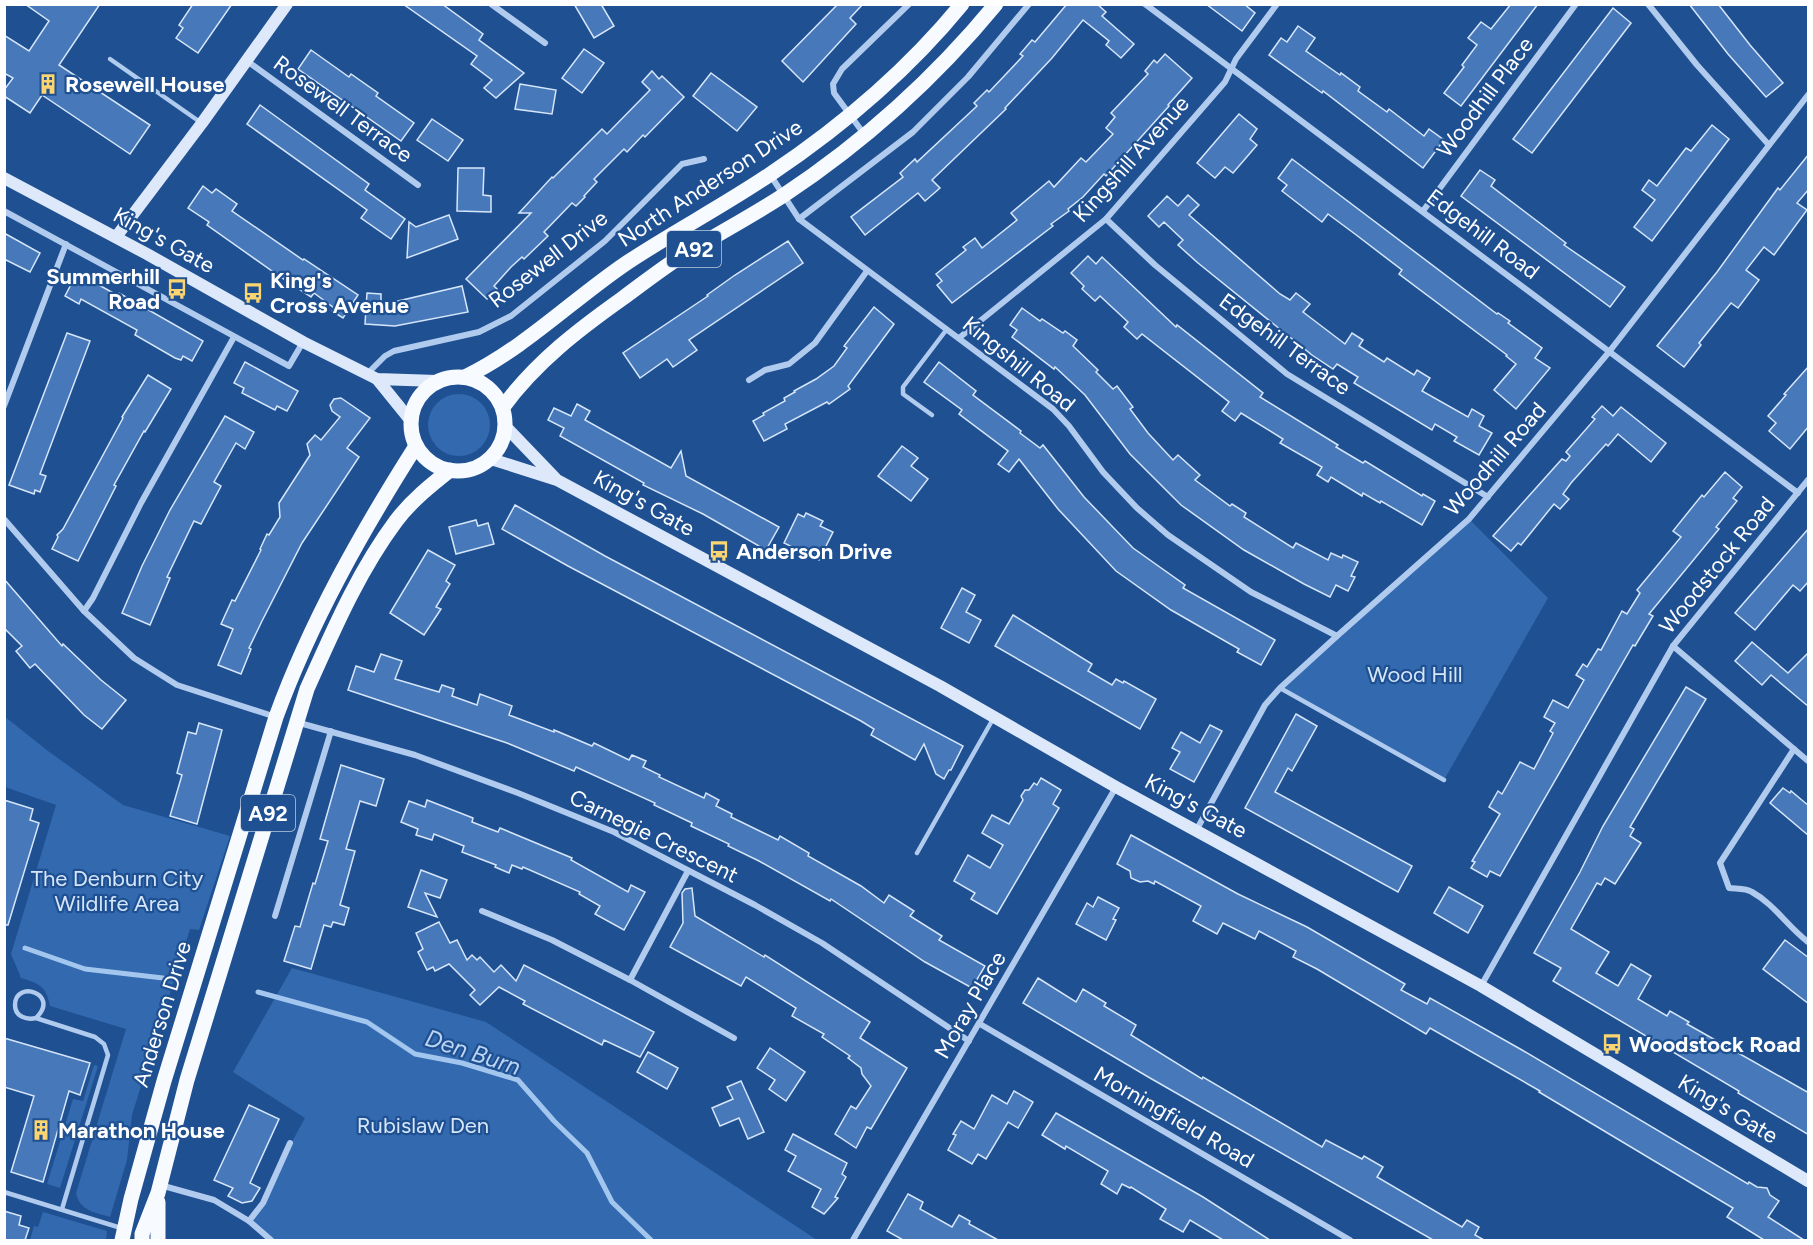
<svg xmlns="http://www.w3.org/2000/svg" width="1813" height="1245" viewBox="0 0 1813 1245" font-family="Figtree,sans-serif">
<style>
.green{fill:#3269af}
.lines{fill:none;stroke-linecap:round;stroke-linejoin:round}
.stream{stroke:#a3c6ef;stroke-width:5}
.building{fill:#4778b9;stroke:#d6e6fa;stroke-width:1.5}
.lane{stroke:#b0cbee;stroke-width:4.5}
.street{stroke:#b0cbee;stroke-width:6}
.secondary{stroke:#dde9fa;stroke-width:12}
.primary{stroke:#f7faff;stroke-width:15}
.labels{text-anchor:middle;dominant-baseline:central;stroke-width:4.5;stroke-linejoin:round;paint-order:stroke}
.shield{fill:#1f5092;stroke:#bccade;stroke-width:1.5}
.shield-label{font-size:21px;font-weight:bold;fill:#fff}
.poi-label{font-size:22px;font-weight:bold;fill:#fff;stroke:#1f5092;text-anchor:start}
.street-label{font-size:22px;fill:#fff;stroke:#1f5092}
.park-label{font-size:22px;fill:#d6e6fa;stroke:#1f5092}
.water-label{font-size:24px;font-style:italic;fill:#bcd5f4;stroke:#1f5092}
</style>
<rect width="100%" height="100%" fill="#1f5092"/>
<g class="green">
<circle cx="459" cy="425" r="31"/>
<polygon points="1469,519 1548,598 1444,780 1280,688"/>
<path d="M4,716l44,35 75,54 107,31 -31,94 -9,-1 -58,186 -5,45 -17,57c-16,-5 -30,-6 -34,-24l50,-164 -76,-23c-4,-20 -10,-22 -29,-28l-10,-24 45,-149 -51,-18z"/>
<path d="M292,968l194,54 331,218h-546l-22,-19c23,-31 36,-69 56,-103l-72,-46z"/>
<polygon points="94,1065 98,1066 60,1188 47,1184 73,1099 83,1101"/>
<polygon points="43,1212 107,1231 106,1240 30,1240 34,1226 38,1227"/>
</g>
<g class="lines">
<g class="stream">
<polyline points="25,948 85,969 163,978"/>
<polyline points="258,992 367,1022 415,1054 462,1063 518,1080 554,1121 587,1153 612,1202 651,1240"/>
</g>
</g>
<g class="building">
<polygon points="25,4 100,4 59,65 150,125 130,154 42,95 30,113 4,96 4,90 13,78 4,73 4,35 29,51 49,21"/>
<polygon points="193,4 232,4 198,53 176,38 183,28 179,25"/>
<polygon points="403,4 442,4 483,34 479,40 524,73 496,98 484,88 492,80 471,64 477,56"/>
<polygon points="574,4 601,4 614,26 594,38"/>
<polygon points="838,4 863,4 850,18 856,24 803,82 782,61"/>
<polygon points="1067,4 1097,4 1106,12 1102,16 1134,44 1121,58 1106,45 1109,41 1083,20 1052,58 1005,108 1006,109 932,180 940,188 925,201 918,193 865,235 851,217 903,177 900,173 915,159 917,162 977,106 974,103 987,90 989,92 1023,56 1020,54 1032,40 1035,42"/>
<polygon points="1206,4 1244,4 1255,13 1242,31"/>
<polygon points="1511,4 1538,4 1461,106 1444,93 1464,67 1462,65 1477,45 1468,38 1481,22 1491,29"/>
<polygon points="1689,4 1718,4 1750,45 1783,83 1766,97 1728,54"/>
<polygon points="1613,8 1631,23 1532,153 1513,139"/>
<polygon points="1298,26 1315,38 1306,51 1340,75 1341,73 1360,87 1358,91 1387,112 1389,109 1424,136 1429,129 1444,140 1423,168 1323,91 1322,93 1269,55 1281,38 1287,42"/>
<polygon points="584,49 604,63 582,93 562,78"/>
<polygon points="311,50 349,77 351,74 378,93 376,96 414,123 401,141 298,69"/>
<polygon points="1165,54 1192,78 1168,105 1169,106 1106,176 1104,174 1083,197 1068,209 1069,211 1051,224 1053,226 952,303 937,285 942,281 936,274 966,250 963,247 975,238 982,248 1017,220 1011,213 1049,181 1054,187 1081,158 1086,162 1113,134 1106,128 1115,117 1111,113 1148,74 1145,71 1154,60 1157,63"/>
<polygon points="652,71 659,79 662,76 684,97 645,137 643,135 627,152 624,149 594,179 597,182 584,196 585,197 576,206 572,203 544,232 548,236 524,259 522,257 511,267 494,286 497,289 487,299 466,279 531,213 519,213 552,177 553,178 602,129 607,134 650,90 642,82"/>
<polygon points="711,73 757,107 737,131 693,96"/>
<polygon points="520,84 556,90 552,114 515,109"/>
<polygon points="260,105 369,184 365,190 405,219 391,239 361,218 367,210 247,124"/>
<polygon points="1239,114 1257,129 1250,139 1257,145 1233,173 1225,167 1215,178 1197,163"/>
<polygon points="432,119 463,140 448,161 417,140"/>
<polygon points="1712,125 1729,139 1652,241 1634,227 1655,200 1642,190 1649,180 1657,186 1686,148 1691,151"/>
<polygon points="1809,154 1809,189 1797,203 1807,210 1774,255 1764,247 1746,270 1759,280 1738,308 1731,303 1699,343 1701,345 1684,367 1657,346 1717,272 1778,188 1780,190"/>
<polygon points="1292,159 1497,314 1498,313 1510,321 1508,323 1542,348 1535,358 1550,368 1516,409 1494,390 1516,364 1506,356 1507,355 1399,274 1402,270 1355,234 1328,214 1322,222 1282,191 1287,185 1278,178"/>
<polygon points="458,168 484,168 483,195 491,196 491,212 457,211"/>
<polygon points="1480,170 1495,180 1491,186 1566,243 1564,245 1625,287 1610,307 1461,196"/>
<polygon points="203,186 212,193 216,189 237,204 232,211 303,260 304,259 358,295 343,318 332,311 334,308 314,293 311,297 279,276 207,225 209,222 188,208"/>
<polygon points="1188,195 1199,205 1189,215 1280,294 1290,300 1296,293 1310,304 1303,312 1345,344 1352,333 1363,340 1359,346 1384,362 1387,358 1414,375 1417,370 1430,378 1422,391 1468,417 1472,409 1484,416 1479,426 1492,433 1479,455 1454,441 1457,437 1435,424 1432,430 1354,383 1358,377 1337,364 1333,369 1312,355 1198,263 1178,245 1183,240 1164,222 1159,227 1148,216 1167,196 1178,206"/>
<polygon points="449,215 458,239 407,258 409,222 416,227"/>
<polygon points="4,233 40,253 30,272 4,259"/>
<polygon points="788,241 803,263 689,340 697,350 673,367 667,359 640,378 623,353 708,296 707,295 735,275"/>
<polygon points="1088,256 1096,264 1102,257 1176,327 1177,325 1263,393 1260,397 1338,445 1336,447 1363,463 1365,461 1422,496 1423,494 1435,501 1422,525 1381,501 1380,503 1363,493 1362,496 1331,477 1328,482 1317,475 1322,467 1280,443 1283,439 1241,413 1235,421 1222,411 1229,402 1142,334 1137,339 1124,327 1128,322 1100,296 1095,301 1082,289 1084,286 1071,273"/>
<polygon points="77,273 117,295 119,293 203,341 192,361 183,356 181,360 175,358 135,335 137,330 81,299 79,304 65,296"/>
<polygon points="462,286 468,312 395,326 365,324 367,293 381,294 381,305"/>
<polygon points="874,307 894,324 848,386 850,389 829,404 827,402 785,424 787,429 764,441 753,421 764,415 763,413 785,401 784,398 795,392 794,391 816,379 834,366 847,348 844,346"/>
<polygon points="1022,308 1040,321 1042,319 1063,333 1065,331 1077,340 1073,346 1098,370 1096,372 1113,389 1117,386 1133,407 1130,409 1148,433 1173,460 1178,455 1200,475 1195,480 1230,506 1232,504 1246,513 1244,517 1293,548 1296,543 1328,560 1331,553 1342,558 1343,555 1358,562 1351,576 1355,577 1348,591 1336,585 1330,597 1304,584 1244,550 1181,505 1130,454 1085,395 1055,367 1054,369 1012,337 1017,330 1010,325"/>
<polygon points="67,333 90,341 40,474 46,476 40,492 35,490 34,494 9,485"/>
<polygon points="245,362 298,391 287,411 277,406 275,410 242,393 244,388 234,383"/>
<polygon points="939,362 976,391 973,395 1021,431 1020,433 1040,448 1043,445 1084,497 1133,548 1185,585 1183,588 1275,640 1261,665 1237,652 1239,649 1171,610 1116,571 1058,509 1019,459 1009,472 998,464 1008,451 959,414 962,410 924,382"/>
<polygon points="1809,366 1809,426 1790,449 1769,431 1776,423 1768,416 1786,395 1784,394"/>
<polygon points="148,375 171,389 145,432 144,431 114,485 116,486 78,561 52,549 58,537 57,535 63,529 123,418 122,417"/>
<polygon points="341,398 370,418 347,448 359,457 302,543 262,621 249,648 251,649 241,674 218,665 233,629 221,624 232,600 235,601 261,550 260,549 267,534 269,535 280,517 279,503 310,455 307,444 315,435 321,440 340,417 332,411 330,405 334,399"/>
<polygon points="577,404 590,411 585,420 671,468 681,451 686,476 779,527 766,550 703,514 643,485 644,483 560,436 564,428 548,420 554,408 571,416"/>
<polygon points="1602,406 1613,416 1621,407 1666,443 1651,462 1618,434 1608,446 1606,444 1571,483 1563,494 1569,499 1560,509 1554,504 1521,545 1518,543 1511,551 1493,536 1562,459 1566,461 1570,456 1566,452 1595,419 1592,417"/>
<polygon points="225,416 254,432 245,449 236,443 214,482 221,486 201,524 194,521 167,577 170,578 150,625 122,613 142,566 170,510"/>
<polygon points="902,446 918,458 911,466 928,479 911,501 878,476"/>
<polygon points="1725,472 1742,487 1733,498 1737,501 1716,527 1719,529 1649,614 1653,616 1635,646 1633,645 1500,876 1490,871 1487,877 1471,868 1475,862 1472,861 1500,814 1489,807 1498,791 1502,794 1520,762 1534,769 1553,733 1550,731 1555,723 1544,717 1553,700 1568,708 1584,680 1576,675 1583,664 1587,667 1598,649 1601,650 1622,611 1627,614 1640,593 1637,590 1681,537 1673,531 1702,495 1704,497"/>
<polygon points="515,505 605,556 963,746 951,770 949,770 944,779 936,774 924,744 915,760 871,735 874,729 861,721 568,566 502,529"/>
<polygon points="806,513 823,521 820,526 833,532 819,560 784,543 798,514 804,517"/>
<polygon points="476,520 478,526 488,523 494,544 456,554 449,527"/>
<polygon points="1809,528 1809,581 1800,591 1793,585 1755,630 1735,613"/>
<polygon points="428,550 455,565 446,581 450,584 436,607 441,609 424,635 390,613"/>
<polygon points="4,579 62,646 63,644 101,680 126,700 102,729 84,715 35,664 30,668 16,651 22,646 4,628"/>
<polygon points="962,588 975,595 966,612 981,620 969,643 941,628"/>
<polygon points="1013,615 1092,664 1088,671 1112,685 1116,679 1123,683 1124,681 1156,699 1140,729 995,646"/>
<polygon points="1752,642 1788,673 1809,652 1809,707 1771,675 1762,685 1735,661"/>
<polygon points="381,654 402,661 395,679 439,692 442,685 454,689 452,696 477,705 480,694 512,706 509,715 554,732 554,730 592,746 594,743 629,760 632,755 646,761 643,767 660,775 659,777 704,798 706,793 719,800 716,806 732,814 731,817 778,840 780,836 809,853 808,856 861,886 884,903 889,895 914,911 910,916 942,936 939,940 985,966 972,988 925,962 831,899 830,901 759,861 728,846 729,844 691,826 692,823 654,805 655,803 576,767 574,771 507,743 348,690 356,666 374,672"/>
<polygon points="1686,687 1706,699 1630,827 1634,829 1630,836 1641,843 1615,884 1605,878 1601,885 1597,883 1571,929 1609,952 1596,973 1618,986 1631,964 1651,976 1638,999 1667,1016 1670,1011 1689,1022 1687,1024 1809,1093 1809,1135 1738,1093 1739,1091 1553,981 1561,968 1534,953 1580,872 1603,826"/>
<polygon points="1296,714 1317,726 1292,771 1288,768 1275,792 1412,866 1398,892 1245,808"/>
<polygon points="199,723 222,730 197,824 170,816 182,775 177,773 188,732 196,734"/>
<polygon points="1210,725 1222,731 1194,782 1170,769 1180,752 1172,748 1181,732 1200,743"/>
<polygon points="341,765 384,779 376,806 360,801 346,849 355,851 340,905 349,908 344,925 333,922 331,927 324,925 311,969 284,961 295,926 300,927 313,883 315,884 328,841 320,839"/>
<polygon points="1041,778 1061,790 1053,804 1059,808 997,914 971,899 975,893 954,881 968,855 990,868 1003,845 982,833 992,815 1009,824 1023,800 1021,796 1025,790 1029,790 1034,783 1037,785"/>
<polygon points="1783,788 1790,793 1791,791 1809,806 1809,836 1770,803"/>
<polygon points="4,800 33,809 30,820 39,823 8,925 4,925"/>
<polygon points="427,800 473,818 472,822 498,832 500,828 572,858 571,860 628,892 631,885 645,892 624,930 595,914 600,906 579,894 580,892 523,867 522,869 512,865 509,873 495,867 496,865 462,852 464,846 434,834 432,840 416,835 418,829 401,822 409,801 425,807"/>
<polygon points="1131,835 1238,894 1307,927 1405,984 1401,990 1427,1004 1430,998 1522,1050 1748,1184 1749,1182 1757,1187 1767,1188 1770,1195 1779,1201 1768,1217 1804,1240 1764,1240 1727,1217 1733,1208 1539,1092 1540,1091 1430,1028 1426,1034 1317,969 1293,957 1296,951 1259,931 1255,939 1223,923 1217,934 1193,921 1201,906 1155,881 1154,884 1148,881 1140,882 1131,878 1130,871 1117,864"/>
<polygon points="421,870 447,880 440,898 425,893 437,917 408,907"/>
<polygon points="1449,887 1483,906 1468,933 1434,913"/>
<polygon points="692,888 695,916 764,957 765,955 870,1022 860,1038 907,1068 871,1129 867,1127 856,1148 835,1134 851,1106 856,1109 871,1086 862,1074 861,1068 848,1058 850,1056 822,1037 824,1034 792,1016 796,1008 746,977 741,986 670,947 683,923 682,893 685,889"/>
<polygon points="1098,897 1119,908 1113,919 1116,920 1106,940 1076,924 1087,903 1093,907"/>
<polygon points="439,922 450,943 457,940 467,960 472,955 477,960 480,957 494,972 501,965 516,981 524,965 654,1032 640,1057 604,1040 602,1045 523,1004 525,1001 499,987 480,1005 470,995 475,990 449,964 435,971 433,967 427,970 418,952 423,949 416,933"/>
<polygon points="1785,940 1809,958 1809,1004 1763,969"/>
<polygon points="1038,978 1076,1002 1083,989 1106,1003 1104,1006 1136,1025 1131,1035 1202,1079 1203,1077 1322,1147 1326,1140 1362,1159 1364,1156 1383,1167 1377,1177 1462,1227 1467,1220 1479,1227 1475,1235 1484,1240 1433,1240 1150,1078 1023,1003"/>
<polygon points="4,1038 90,1063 80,1095 69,1091 43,1182 11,1172 34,1096 4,1087"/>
<polygon points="770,1048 805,1072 786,1101 769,1089 775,1080 757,1068"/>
<polygon points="648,1052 678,1068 667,1089 637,1072"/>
<polygon points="741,1081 764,1132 748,1139 739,1118 720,1126 712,1108 733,1099 727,1087"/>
<polygon points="1014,1091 1033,1102 1018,1128 1008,1122 986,1159 978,1154 972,1164 948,1150 956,1135 953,1134 961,1121 974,1129 992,1095 1007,1104"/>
<polygon points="249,1105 279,1119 250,1183 260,1188 252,1201 242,1203 228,1196 233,1188 214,1180"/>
<polygon points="1056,1113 1203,1197 1270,1240 1223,1240 1190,1220 1183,1232 1160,1219 1166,1209 1131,1187 1130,1188 1122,1184 1117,1194 1101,1184 1108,1171 1066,1146 1065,1149 1042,1135"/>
<polygon points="793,1134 847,1163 842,1174 846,1177 835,1197 838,1198 824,1214 812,1207 821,1189 788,1171 796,1156 785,1150"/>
<polygon points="908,1194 923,1202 920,1209 952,1227 959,1215 970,1221 969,1224 998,1240 903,1240 887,1231"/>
<polygon points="4,1211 21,1216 19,1225 29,1228 25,1240 4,1240"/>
</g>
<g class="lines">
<g class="lane">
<polyline points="110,59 200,122"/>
<polyline points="932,415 903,394 903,387 947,329"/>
<polyline points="1280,688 1444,780"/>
<polyline points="917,853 993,719"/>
<path d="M36,1018c25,-24 -21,-39 -21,-13 0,12 12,15 21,13l59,19 9,7 4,11 -46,154"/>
<polyline points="4,1192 121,1228"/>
</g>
<g class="street">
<polyline points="491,4 545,43"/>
<polyline points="1145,4 1798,493"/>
<polyline points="1648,4 1697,65 1769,145"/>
<polyline points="247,61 418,185"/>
<polyline points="864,134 834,93 833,84 842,69 909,4"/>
<polyline points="771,176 799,219 1053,409 1069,426 1103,472 1137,508 1168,535 1251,592 1337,636"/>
<polyline points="4,211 289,366 303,342"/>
<polyline points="1423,211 1576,4"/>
<polyline points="799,219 913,132 968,77 1029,4"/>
<polyline points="1106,219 1155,265 1287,374 1488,497"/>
<polyline points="959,338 1106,219 1225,82 1236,59 1277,4"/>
<polyline points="367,374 385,356 394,351 479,332 511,316 605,241 682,164 704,159"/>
<polyline points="749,380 765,370 789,364 815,343 867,271"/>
<polyline points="4,406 66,244"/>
<polyline points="4,519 84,611 134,658 177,685 276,717"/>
<polyline points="84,611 93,598 141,503 234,337"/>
<polyline points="1673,646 1808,761"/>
<polyline points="296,722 415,755 518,793 614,832 755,905 822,943 969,1041"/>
<path d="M1794,749l-74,114 9,25c7,1 17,0 23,4 22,12 36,35 56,50"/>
<polyline points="1197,829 1265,705 1280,688 1337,636 1469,519 1609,352 1808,95"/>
<polyline points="482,911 552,940 630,980 734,1038"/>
<polyline points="275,916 331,731"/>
<polyline points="630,980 688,871"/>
<polyline points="1481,986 1673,646 1808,480"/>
<polyline points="980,1024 1350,1240"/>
<polyline points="160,1185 214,1200 249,1221 271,1240"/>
<polyline points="249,1221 263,1203 290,1143"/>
<polyline points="853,1240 1116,787"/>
</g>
<g class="secondary">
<polyline points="4,178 147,254 303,342 377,379 437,381"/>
<polyline points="116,237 202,123 287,4"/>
<polyline points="377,379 411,421"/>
<polyline points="506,427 555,478"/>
<polyline points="491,459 557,480 940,686 1116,787 1481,986 1808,1181"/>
</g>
<g class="primary">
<circle cx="458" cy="424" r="47"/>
<path d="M465,377c60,-29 108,-78 163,-115 47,-31 97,-57 144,-89 70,-47 136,-103 190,-169"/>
<path d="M503,407c33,-45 75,-77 120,-109 16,-12 32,-24 48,-35 37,-24 76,-44 113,-68 80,-53 151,-117 212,-191"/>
<path d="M122,1240l9,-41 33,-118 112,-364c35,-96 86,-186 140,-271"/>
<path d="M142,1240v-6l16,-41 29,-113 120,-391c26,-58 51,-117 89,-168 15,-20 35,-36 54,-51"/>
<polyline points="158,1240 158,1202"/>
</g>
</g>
<defs>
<g id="building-bare" transform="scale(1.62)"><path d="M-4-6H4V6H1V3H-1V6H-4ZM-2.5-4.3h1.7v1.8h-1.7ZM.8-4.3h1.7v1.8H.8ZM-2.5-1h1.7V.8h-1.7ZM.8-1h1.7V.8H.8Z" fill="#fcd570" stroke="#1f5092" stroke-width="2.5" paint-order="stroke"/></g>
<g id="bus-bare" transform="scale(1.62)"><path d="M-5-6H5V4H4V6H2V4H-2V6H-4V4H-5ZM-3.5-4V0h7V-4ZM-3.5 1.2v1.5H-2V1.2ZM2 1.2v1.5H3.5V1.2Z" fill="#fcd570" stroke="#1f5092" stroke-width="2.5" paint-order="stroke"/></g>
</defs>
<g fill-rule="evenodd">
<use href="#building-bare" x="48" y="84"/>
<use href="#bus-bare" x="177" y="289"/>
<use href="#bus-bare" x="253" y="293"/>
<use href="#bus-bare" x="719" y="551"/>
<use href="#bus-bare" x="1612" y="1044"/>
<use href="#building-bare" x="41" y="1130"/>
</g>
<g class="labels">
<g class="shield">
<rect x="667" y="231" width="54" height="36" rx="4.5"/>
<rect x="241" y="795" width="54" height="36" rx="4.5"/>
</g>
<g class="shield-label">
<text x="694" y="249">A92</text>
<text x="268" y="813">A92</text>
</g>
<g class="poi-label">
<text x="65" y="84">Rosewell House</text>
<text x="160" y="276" text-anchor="end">Summerhill<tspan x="160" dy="25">Road</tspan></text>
<text x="270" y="280">King's<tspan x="270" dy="25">Cross Avenue</tspan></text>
<text x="736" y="551">Anderson Drive</text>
<text x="1629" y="1044">Woodstock Road</text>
<text x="58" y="1130">Marathon House</text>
</g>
<g class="street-label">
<text transform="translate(1485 97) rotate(-53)">Woodhill Place</text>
<text transform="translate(343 109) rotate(36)">Rosewell Terrace</text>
<text transform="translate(1131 159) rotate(-48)">Kingshill Avenue</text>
<text transform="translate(710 183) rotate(-33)">North Anderson Drive</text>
<text transform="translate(1483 234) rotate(37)">Edgehill Road</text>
<text transform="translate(164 240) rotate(29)">King's Gate</text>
<text transform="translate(548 259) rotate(-38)">Rosewell Drive</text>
<text transform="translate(1285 344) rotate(36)">Edgehill Terrace</text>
<text transform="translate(1019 364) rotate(39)">Kingshill Road</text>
<text transform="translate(1495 459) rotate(-49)">Woodhill Road</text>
<text transform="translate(644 503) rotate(29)">King's Gate</text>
<text transform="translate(1717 565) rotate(-51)">Woodstock Road</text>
<text transform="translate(1196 806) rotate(28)">King's Gate</text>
<text transform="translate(654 836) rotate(26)">Carnegie Crescent</text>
<text transform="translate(970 1005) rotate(-60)">Moray Place</text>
<text transform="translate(162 1014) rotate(-73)">Anderson Drive</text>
<text transform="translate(1728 1109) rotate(31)">King's Gate</text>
<text transform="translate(1174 1117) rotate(30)">Morningfield Road</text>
</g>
<g class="park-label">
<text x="1415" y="674">Wood Hill</text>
<text x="117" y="878">The Denburn City<tspan x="117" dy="25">Wildlife Area</tspan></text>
<text x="423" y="1125">Rubislaw Den</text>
</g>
<g class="water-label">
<text transform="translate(473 1052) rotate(18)">Den Burn</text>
</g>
</g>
<rect width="1813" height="1245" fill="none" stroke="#ffffff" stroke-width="12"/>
</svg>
